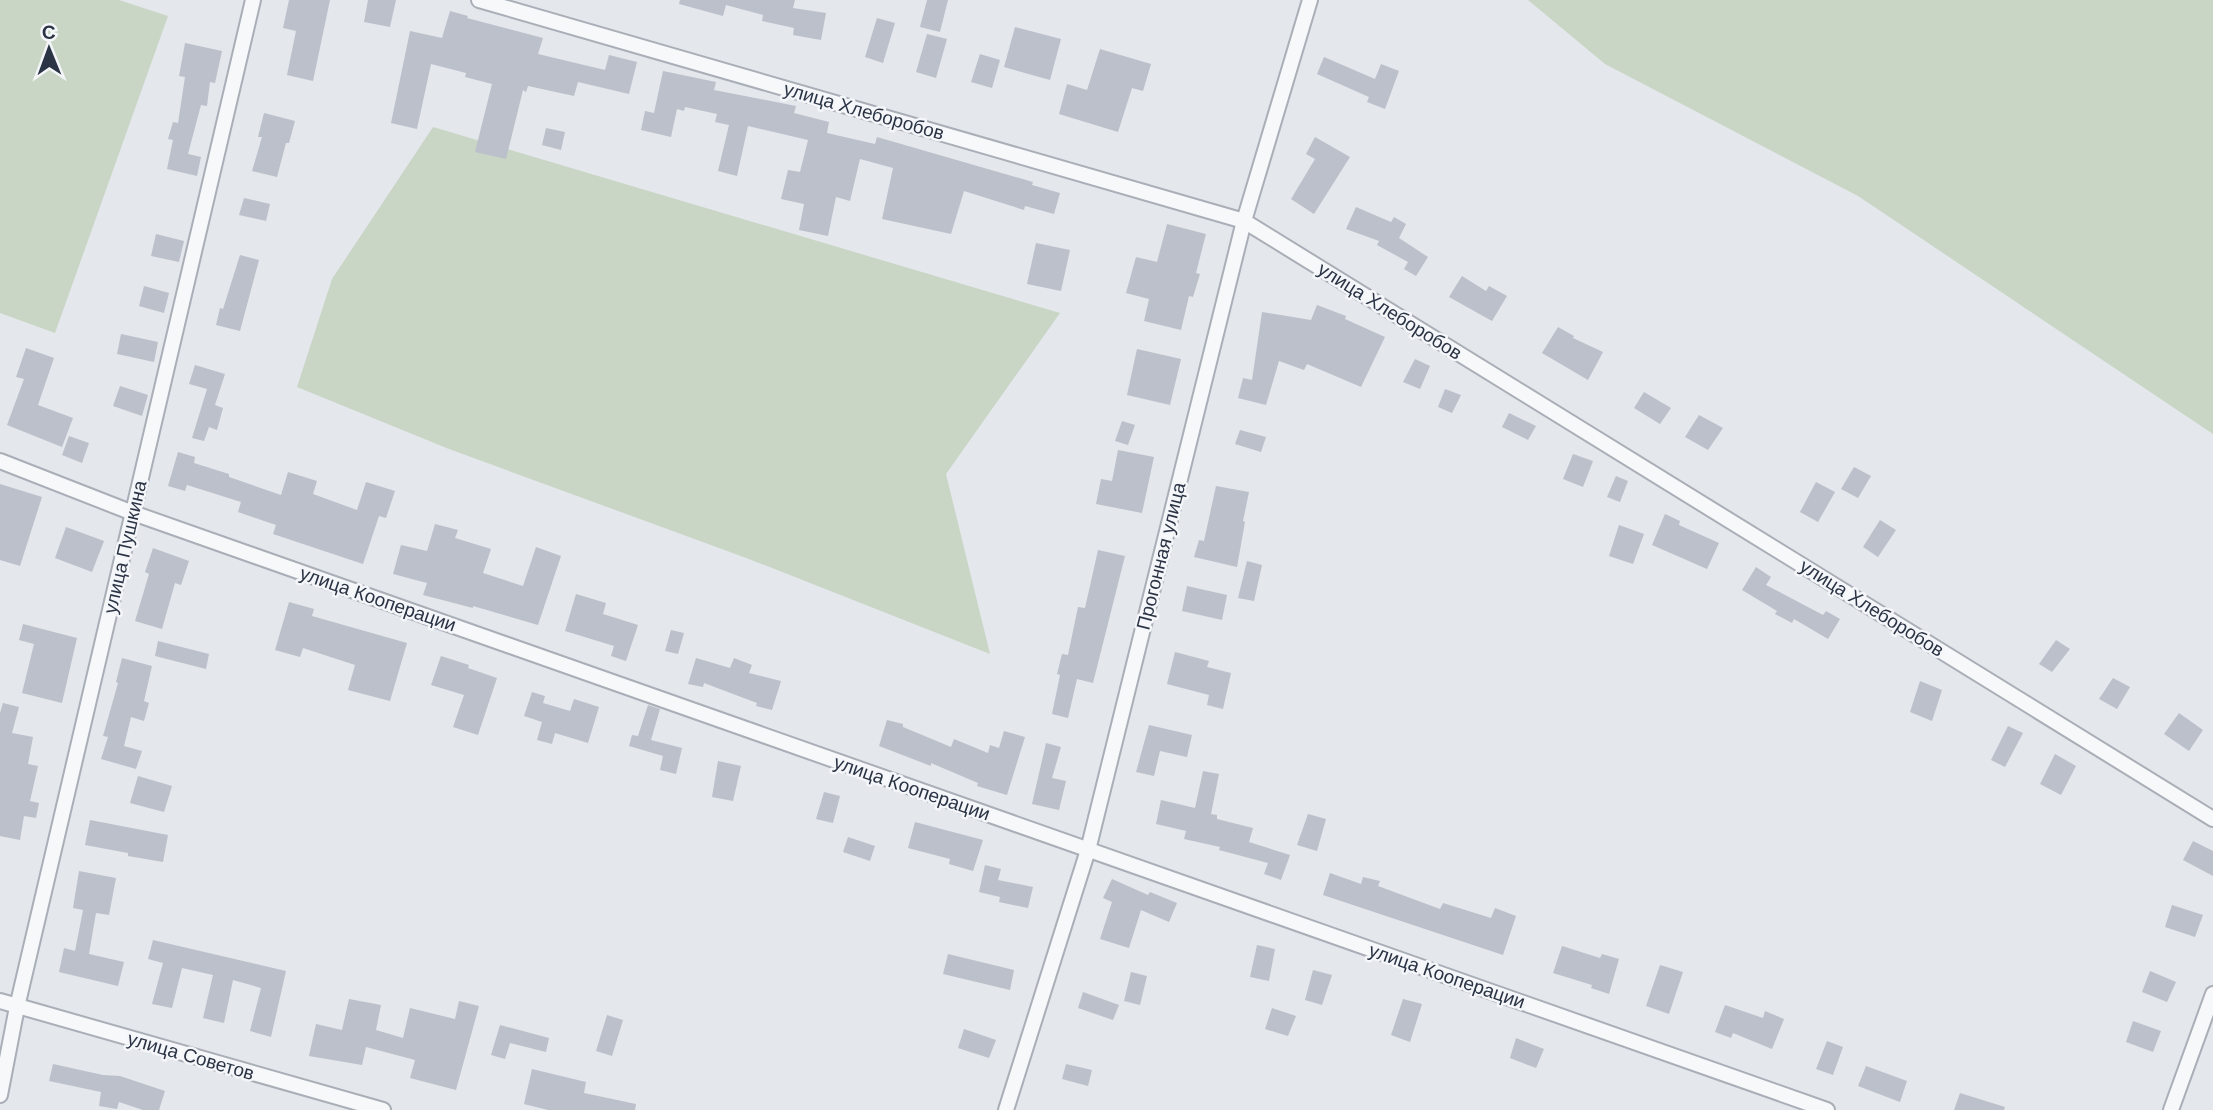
<svg xmlns="http://www.w3.org/2000/svg" width="2213" height="1110" viewBox="0 0 2213 1110" font-family="Helvetica,sans-serif">
<style>
.green{fill:#c9d6c5}
.building{fill:#bbc0ca}
.lines{fill:none;stroke-linecap:round;stroke-linejoin:round}
.street-casing{stroke:#a9aeb7;stroke-width:18}
.street{stroke:#f7f8fa;stroke-width:14}
.labels{text-anchor:middle;dominant-baseline:central;stroke-width:5;stroke-linejoin:round;paint-order:stroke}
.street-label{font-size:19px;fill:#2b3445;stroke:#f4f6f9}
</style>
<rect width="100%" height="100%" fill="#e4e7ec"/>
<g class="green">
<polygon points="0,0 119,0 168,16 55,333 0,313"/>
<polygon points="1528,0 2213,0 2213,434 1858,196 1605,64"/>
<polygon points="433,127 1060,313 946,474 990,654 749,559 449,449 297,387 332,279"/>
</g>
<g class="building">
<polygon points="289,0 330,0 313,81 287,75 296,31 283,28"/>
<polygon points="368,0 396,0 390,27 364,22"/>
<polygon points="680,0 795,0 793,8 826,13 821,40 793,35 794,28 762,21 763,15 726,5 723,16 679,4"/>
<polygon points="927,0 948,0 940,32 920,27"/>
<polygon points="450,11 468,16 467,18 543,38 538,54 605,70 609,55 637,62 629,94 578,82 574,96 528,86 526,92 523,90 506,159 475,152 492,84 465,77 466,73 431,64 417,129 391,123 410,31 442,38"/>
<polygon points="877,18 895,23 883,63 865,57"/>
<polygon points="1015,27 1061,39 1050,80 1004,67"/>
<polygon points="927,34 947,39 936,78 916,72"/>
<polygon points="185,43 222,51 215,83 210,82 207,106 201,105 188,154 201,157 197,176 167,169 173,140 168,139 173,122 178,123 185,77 179,76"/>
<polygon points="1100,49 1151,64 1143,91 1132,88 1118,132 1059,114 1067,84 1087,90"/>
<polygon points="980,54 1000,60 992,88 971,82"/>
<polygon points="1324,57 1375,79 1381,64 1399,71 1385,109 1367,102 1369,97 1317,74"/>
<polygon points="663,71 716,82 714,90 796,106 794,113 829,122 827,133 875,144 877,137 1033,182 1032,185 1060,193 1054,214 1025,206 1024,210 964,191 951,234 882,219 893,168 860,159 850,201 836,197 828,236 799,230 804,204 781,199 788,170 800,172 808,140 748,126 737,176 718,171 729,125 715,122 717,114 685,107 684,111 677,109 671,137 641,130 645,111 654,113"/>
<polygon points="264,113 295,121 289,143 286,143 277,177 252,171 262,137 258,137"/>
<polygon points="546,128 565,132 561,150 542,145"/>
<polygon points="1315,137 1350,157 1314,214 1291,199 1315,159 1306,154"/>
<polygon points="244,198 270,204 266,221 239,215"/>
<polygon points="1356,207 1391,222 1394,217 1406,224 1399,238 1428,257 1416,276 1404,269 1408,262 1377,245 1379,241 1346,229"/>
<polygon points="1167,224 1206,234 1196,273 1200,274 1193,297 1189,296 1181,330 1144,321 1149,299 1126,293 1136,257 1157,262"/>
<polygon points="156,234 184,241 179,262 151,256"/>
<polygon points="1036,243 1070,250 1061,291 1027,284"/>
<polygon points="240,255 259,260 240,331 216,325 220,308 223,309"/>
<polygon points="1462,276 1486,291 1489,286 1507,296 1492,321 1449,297"/>
<polygon points="144,286 169,293 164,313 139,306"/>
<polygon points="1317,305 1346,316 1345,319 1385,337 1361,387 1307,364 1304,370 1279,361 1266,405 1238,398 1243,378 1252,380 1262,312 1311,320"/>
<polygon points="1558,327 1574,336 1573,338 1603,352 1588,380 1542,353"/>
<polygon points="121,334 158,342 154,362 117,354"/>
<polygon points="26,348 54,358 38,405 73,418 62,447 7,425 24,379 16,377"/>
<polygon points="1137,349 1181,359 1170,405 1127,395"/>
<polygon points="1415,359 1430,366 1420,389 1403,382"/>
<polygon points="195,365 225,374 215,405 223,408 217,430 209,427 204,441 192,438 207,389 189,384"/>
<polygon points="120,386 148,395 142,416 113,406"/>
<polygon points="1445,389 1461,395 1452,413 1438,407"/>
<polygon points="1644,392 1671,408 1660,424 1634,408"/>
<polygon points="1509,413 1536,426 1528,440 1502,427"/>
<polygon points="1699,415 1723,428 1708,450 1685,437"/>
<polygon points="1122,421 1135,425 1128,445 1115,441"/>
<polygon points="1240,430 1266,437 1261,452 1235,444"/>
<polygon points="69,436 89,443 82,463 62,455"/>
<polygon points="1118,450 1154,457 1142,513 1096,504 1101,479 1112,481"/>
<polygon points="178,452 195,457 194,463 229,474 229,477 281,495 288,472 317,481 313,494 357,510 366,482 395,491 386,518 379,516 363,564 273,534 276,525 238,512 241,502 187,485 185,491 168,486"/>
<polygon points="1573,454 1593,461 1583,487 1563,479"/>
<polygon points="1854,467 1871,476 1858,498 1841,489"/>
<polygon points="1616,476 1628,481 1620,502 1607,497"/>
<polygon points="1816,482 1835,492 1818,522 1800,512"/>
<polygon points="0,484 42,497 20,566 0,560"/>
<polygon points="1216,486 1249,492 1243,521 1245,522 1237,567 1194,557 1199,540 1204,541"/>
<polygon points="1665,514 1680,521 1679,525 1719,543 1707,569 1652,545"/>
<polygon points="1880,520 1896,530 1878,557 1863,547"/>
<polygon points="435,524 458,530 455,538 491,549 483,573 523,586 536,547 561,556 538,625 473,606 473,608 423,595 427,583 393,574 401,545 427,551"/>
<polygon points="1619,525 1644,534 1633,564 1609,556"/>
<polygon points="66,527 104,541 92,572 55,558"/>
<polygon points="153,548 189,561 181,585 175,583 162,629 135,621 149,574 145,572"/>
<polygon points="1098,550 1125,556 1093,683 1077,679 1068,718 1052,714 1060,675 1057,674 1062,654 1068,655 1078,607 1085,608"/>
<polygon points="1247,561 1262,565 1254,601 1238,598"/>
<polygon points="1756,567 1771,577 1766,585 1823,615 1826,611 1840,619 1828,639 1794,619 1792,623 1775,614 1777,611 1742,590"/>
<polygon points="1187,586 1227,595 1222,620 1182,611"/>
<polygon points="576,594 606,603 603,614 638,625 626,661 611,656 614,646 565,631"/>
<polygon points="289,602 314,609 312,616 407,643 390,701 348,690 355,665 303,648 300,657 275,650"/>
<polygon points="23,624 77,638 62,703 22,693 34,644 19,640"/>
<polygon points="671,630 684,633 678,654 665,651"/>
<polygon points="2056,640 2070,649 2052,672 2039,664"/>
<polygon points="158,641 209,654 206,669 155,656"/>
<polygon points="1175,652 1209,661 1207,667 1231,673 1223,709 1207,705 1209,695 1167,684"/>
<polygon points="441,656 469,665 468,668 497,678 478,735 453,727 464,695 431,685"/>
<polygon points="122,658 152,666 144,701 149,703 144,721 131,717 124,746 142,751 136,769 101,759 108,737 103,736 118,683 116,682"/>
<polygon points="696,658 730,668 734,658 752,665 749,673 781,681 772,710 756,706 757,703 704,683 703,687 688,684"/>
<polygon points="2113,678 2130,687 2117,709 2099,699"/>
<polygon points="1920,681 1942,690 1932,721 1910,712"/>
<polygon points="532,692 545,696 543,703 570,711 574,699 599,707 588,743 555,733 552,744 537,740 542,722 524,716"/>
<polygon points="3,703 19,707 12,733 33,737 28,764 38,766 30,801 39,803 36,818 24,816 20,840 0,836 0,713"/>
<polygon points="648,705 660,709 651,740 682,748 676,774 660,770 663,756 629,746 632,735 638,736"/>
<polygon points="2179,713 2203,730 2189,751 2164,734"/>
<polygon points="887,720 903,724 903,727 951,747 954,739 988,753 990,745 999,748 1004,731 1025,737 1007,795 977,786 978,783 931,763 931,766 879,746"/>
<polygon points="1149,725 1192,735 1187,757 1160,751 1154,776 1136,772"/>
<polygon points="2008,726 2023,733 2005,767 1991,760"/>
<polygon points="1046,743 1061,747 1052,778 1066,781 1059,810 1032,804"/>
<polygon points="2055,754 2076,766 2061,795 2040,784"/>
<polygon points="718,761 741,766 733,801 712,797"/>
<polygon points="1203,771 1219,774 1211,814 1217,815 1217,819 1253,828 1249,842 1290,855 1281,880 1264,874 1268,863 1219,850 1220,847 1184,839 1186,831 1156,824 1161,800 1195,808"/>
<polygon points="138,776 172,786 164,812 130,803"/>
<polygon points="824,792 840,796 833,823 816,819"/>
<polygon points="1308,814 1326,819 1317,851 1297,845"/>
<polygon points="90,820 168,835 163,862 128,856 128,853 85,845"/>
<polygon points="915,822 983,840 973,871 949,864 950,859 908,848"/>
<polygon points="848,837 875,846 870,861 843,852"/>
<polygon points="2193,841 2213,851 2213,876 2183,860"/>
<polygon points="985,865 1001,869 998,880 1033,887 1028,908 999,902 1000,897 979,892"/>
<polygon points="79,871 116,878 109,915 96,913 89,954 124,962 118,986 59,972 64,948 75,951 83,910 73,908"/>
<polygon points="1330,873 1361,884 1363,877 1380,881 1378,886 1440,909 1443,903 1491,918 1495,908 1516,916 1503,955 1323,895"/>
<polygon points="1112,879 1148,895 1150,892 1177,903 1169,922 1141,910 1129,948 1100,939 1112,902 1103,898"/>
<polygon points="2172,905 2203,915 2195,937 2165,927"/>
<polygon points="153,940 286,971 271,1037 250,1031 261,988 233,980 224,1023 203,1018 213,975 182,968 172,1008 152,1004 163,963 148,959"/>
<polygon points="1257,945 1275,949 1269,981 1250,977"/>
<polygon points="1562,946 1600,958 1602,954 1619,959 1609,994 1591,988 1592,985 1553,973"/>
<polygon points="948,954 1014,970 1010,990 943,974"/>
<polygon points="1660,965 1683,972 1669,1014 1646,1006"/>
<polygon points="1313,970 1332,975 1322,1005 1305,1000"/>
<polygon points="2150,971 2176,982 2167,1002 2142,992"/>
<polygon points="1131,972 1147,976 1140,1005 1124,1001"/>
<polygon points="1083,992 1119,1005 1113,1020 1078,1008"/>
<polygon points="349,999 381,1005 376,1030 403,1038 410,1008 455,1019 459,1001 479,1006 456,1090 410,1078 415,1060 366,1047 362,1065 309,1056 316,1024 342,1030"/>
<polygon points="1403,999 1422,1004 1410,1042 1391,1035"/>
<polygon points="1725,1005 1763,1018 1765,1011 1784,1019 1772,1049 1733,1033 1731,1038 1715,1032"/>
<polygon points="1272,1008 1296,1016 1288,1036 1265,1029"/>
<polygon points="607,1015 623,1020 612,1056 596,1051"/>
<polygon points="2133,1021 2161,1031 2153,1052 2126,1042"/>
<polygon points="500,1025 549,1038 546,1052 510,1043 505,1059 491,1055"/>
<polygon points="964,1029 996,1040 989,1058 958,1048"/>
<polygon points="1516,1038 1544,1049 1536,1068 1510,1058"/>
<polygon points="1827,1041 1843,1047 1833,1075 1816,1069"/>
<polygon points="53,1064 103,1075 120,1076 165,1091 159,1110 143,1110 119,1102 117,1109 99,1106 101,1092 49,1081"/>
<polygon points="1066,1064 1092,1070 1088,1086 1062,1079"/>
<polygon points="1866,1066 1907,1081 1900,1102 1858,1086"/>
<polygon points="532,1069 586,1082 584,1093 636,1104 635,1110 548,1110 524,1104"/>
<polygon points="1960,1093 2005,1107 2004,1110 1954,1110"/>
</g>
<g class="lines">
<g class="street-casing">
<g id="street">
<polyline points="479,0 1244,221 2213,819"/>
<polyline points="0,461 133,513 1827,1110"/>
<polyline points="0,1001 383,1110"/>
<polyline points="0,1095 17,1007 253,0"/>
<polyline points="1006,1110 1088,850 1244,221 1310,0"/>
<polyline points="2171,1110 2213,994"/>
</g>
</g>
<use href="#street" class="street"/>
</g>
<g class="labels">
<g class="street-label">
<text transform="translate(864 111) rotate(16)">улица Хлеборобов</text>
<text transform="translate(1390 311) rotate(32)">улица Хлеборобов</text>
<text transform="translate(125 547) rotate(-77)">улица Пушкина</text>
<text transform="translate(1161 556) rotate(-76)">Прогонная улица</text>
<text transform="translate(378 599) rotate(19)">улица Кооперации</text>
<text transform="translate(1872 608) rotate(32)">улица Хлеборобов</text>
<text transform="translate(912 788) rotate(19)">улица Кооперации</text>
<text transform="translate(1447 976) rotate(19)">улица Кооперации</text>
<text transform="translate(191 1056) rotate(16)">улица Советов</text>
</g>
</g>
<g transform="translate(49 49) rotate(359)" stroke="#f4f6f9" stroke-width="5" paint-order="stroke">
<path d="M0-5L12 26L0 18L-12 26Z" fill="#2b3445"/>
<text y="-10" font-size="19" font-weight="bold" text-anchor="middle" fill="#2b3445">С</text>
</g>
</svg>
